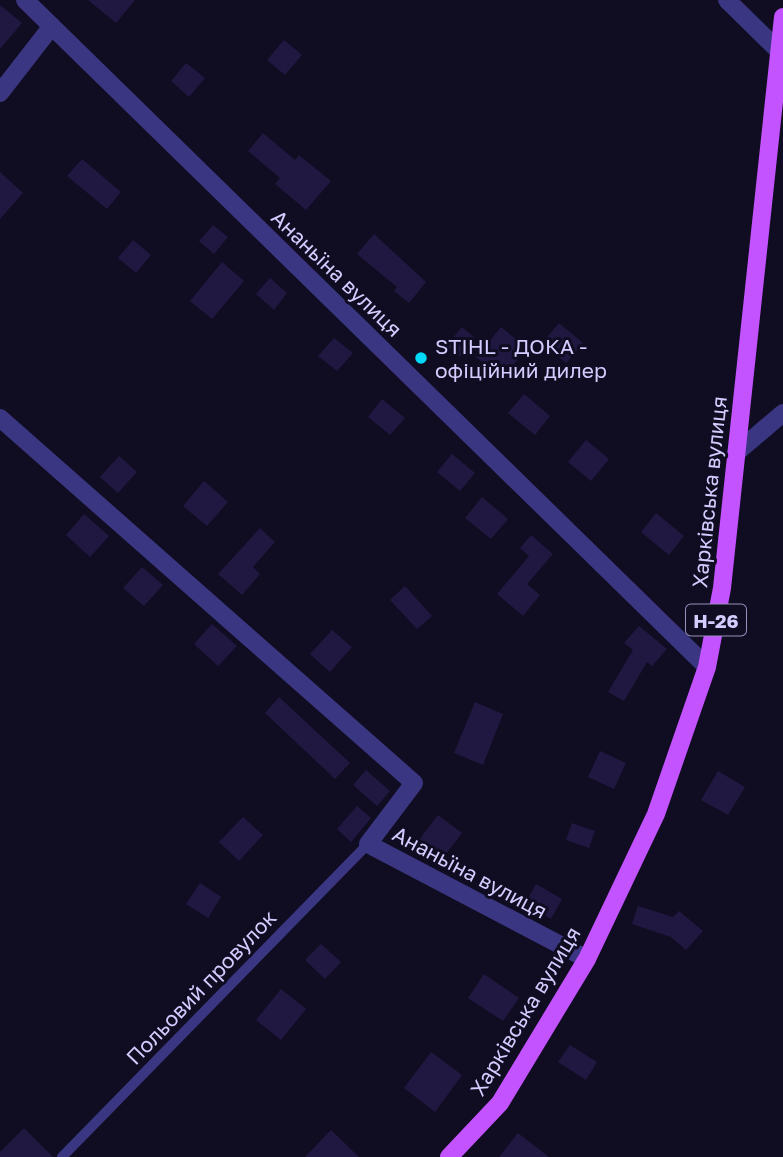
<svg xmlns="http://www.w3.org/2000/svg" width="783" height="1157" viewBox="0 0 783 1157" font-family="'Golos Text',sans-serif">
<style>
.building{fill:#211842}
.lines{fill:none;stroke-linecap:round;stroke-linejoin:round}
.service{stroke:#3a3681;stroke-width:10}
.minor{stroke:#3a3681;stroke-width:18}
.primary{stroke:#c253ff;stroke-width:18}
.poi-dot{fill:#00d9f7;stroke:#100c21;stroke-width:2.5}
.labels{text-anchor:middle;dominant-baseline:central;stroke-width:6;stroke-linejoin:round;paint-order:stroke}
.shield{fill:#100c21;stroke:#9892bc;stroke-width:2}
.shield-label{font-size:19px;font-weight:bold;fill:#d3ccff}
.street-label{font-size:21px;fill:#d3ccff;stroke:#100c21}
.poi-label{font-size:21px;fill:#d3ccff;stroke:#100c21;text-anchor:start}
</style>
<rect width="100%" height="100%" fill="#100c21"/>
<g class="building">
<polygon points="88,0 135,0 116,23"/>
<polygon points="0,5 22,23 0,49"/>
<polygon points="284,40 302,55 285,75 267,60"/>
<polygon points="186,63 205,78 189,97 171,81"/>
<polygon points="263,133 295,160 299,155 331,181 306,210 275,184 280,178 248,151"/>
<polygon points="82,159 121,192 107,209 67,176"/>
<polygon points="0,172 23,193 0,219"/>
<polygon points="213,225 228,237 214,254 199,241"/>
<polygon points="374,234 426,282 409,303 394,291 397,287 357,254"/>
<polygon points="133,240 151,255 136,273 118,258"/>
<polygon points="222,262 244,281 212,319 190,301"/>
<polygon points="270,278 287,293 274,310 256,294"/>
<polygon points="559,323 583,343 566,363 542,343"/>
<polygon points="462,327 475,338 459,357 446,346"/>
<polygon points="501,327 527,348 502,379 476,357"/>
<polygon points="334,338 353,353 337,371 318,356"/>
<polygon points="524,394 550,416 535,435 508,413"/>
<polygon points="382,399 405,418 390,435 368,417"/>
<polygon points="586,440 609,459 591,481 568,462"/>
<polygon points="452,454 475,473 460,491 437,472"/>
<polygon points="119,456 137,472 118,493 100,477"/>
<polygon points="204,481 228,502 207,526 183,506"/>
<polygon points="482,497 508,519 491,539 465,518"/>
<polygon points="656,513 684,536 669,555 641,532"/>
<polygon points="84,514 109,536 90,557 66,535"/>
<polygon points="260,528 275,542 253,567 260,574 242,595 218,574"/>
<polygon points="531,535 553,554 527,584 540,595 523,616 497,594 529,556 520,548"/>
<polygon points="142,567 163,585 144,606 123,588"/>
<polygon points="405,586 432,616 417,629 390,600"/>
<polygon points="212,624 237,646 218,666 194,644"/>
<polygon points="639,626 667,649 652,666 647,662 624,701 608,692 633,650 624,643"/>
<polygon points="332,630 352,647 330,672 310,654"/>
<polygon points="279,697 350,763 335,779 265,713"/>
<polygon points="475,702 503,714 483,765 454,753"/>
<polygon points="600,751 626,763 614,789 588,777"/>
<polygon points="366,770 390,791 377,806 353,785"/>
<polygon points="718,771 745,787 728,815 701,800"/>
<polygon points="357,806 371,818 351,842 337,829"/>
<polygon points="438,815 462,833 439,863 415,845"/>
<polygon points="243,817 263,835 239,861 219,842"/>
<polygon points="572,823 595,831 589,848 566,840"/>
<polygon points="200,883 221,897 208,918 186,904"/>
<polygon points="536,884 562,899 551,919 525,904"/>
<polygon points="638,906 673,917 679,911 703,931 686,950 671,937 632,924"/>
<polygon points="321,944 341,962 325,979 305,960"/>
<polygon points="484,974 519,998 503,1021 468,998"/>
<polygon points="281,989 306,1009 281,1040 256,1020"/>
<polygon points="570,1045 597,1062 586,1080 558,1062"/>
<polygon points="431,1052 462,1075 435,1112 404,1088"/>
<polygon points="24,1128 53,1157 0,1157 0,1152"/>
<polygon points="331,1130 359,1157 305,1157"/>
<polygon points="518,1133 549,1157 499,1157"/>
</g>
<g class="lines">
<polyline class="service" points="62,1157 368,844"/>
<g class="minor">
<polyline points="25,0 707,667"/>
<polyline points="727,0 779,51"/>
<polyline points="0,93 52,26"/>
<polyline points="0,418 414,783 368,844 587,959"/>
<polyline points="736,453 783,413"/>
</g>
<polyline class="primary" points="449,1157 500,1103 587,959 656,814 707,667 722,588 783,17"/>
</g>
<circle class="poi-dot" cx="421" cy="358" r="7"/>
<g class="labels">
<rect class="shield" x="686" y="604.5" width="60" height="31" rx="5"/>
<g class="shield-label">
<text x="716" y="620">Н-26</text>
</g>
<g class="street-label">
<text transform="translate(337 273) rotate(44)">Ананьїна вулиця</text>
<text transform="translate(709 492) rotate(-84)">Харківська вулиця</text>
<text transform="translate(470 872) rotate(28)">Ананьїна вулиця</text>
<text transform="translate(201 987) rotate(-46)">Польовий провулок</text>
<text transform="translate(525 1011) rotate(-59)">Харківська вулиця</text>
</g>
<g class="poi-label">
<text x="435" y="346">STIHL - ДОКА -<tspan x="435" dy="24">офіційний дилер</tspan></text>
</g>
</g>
</svg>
